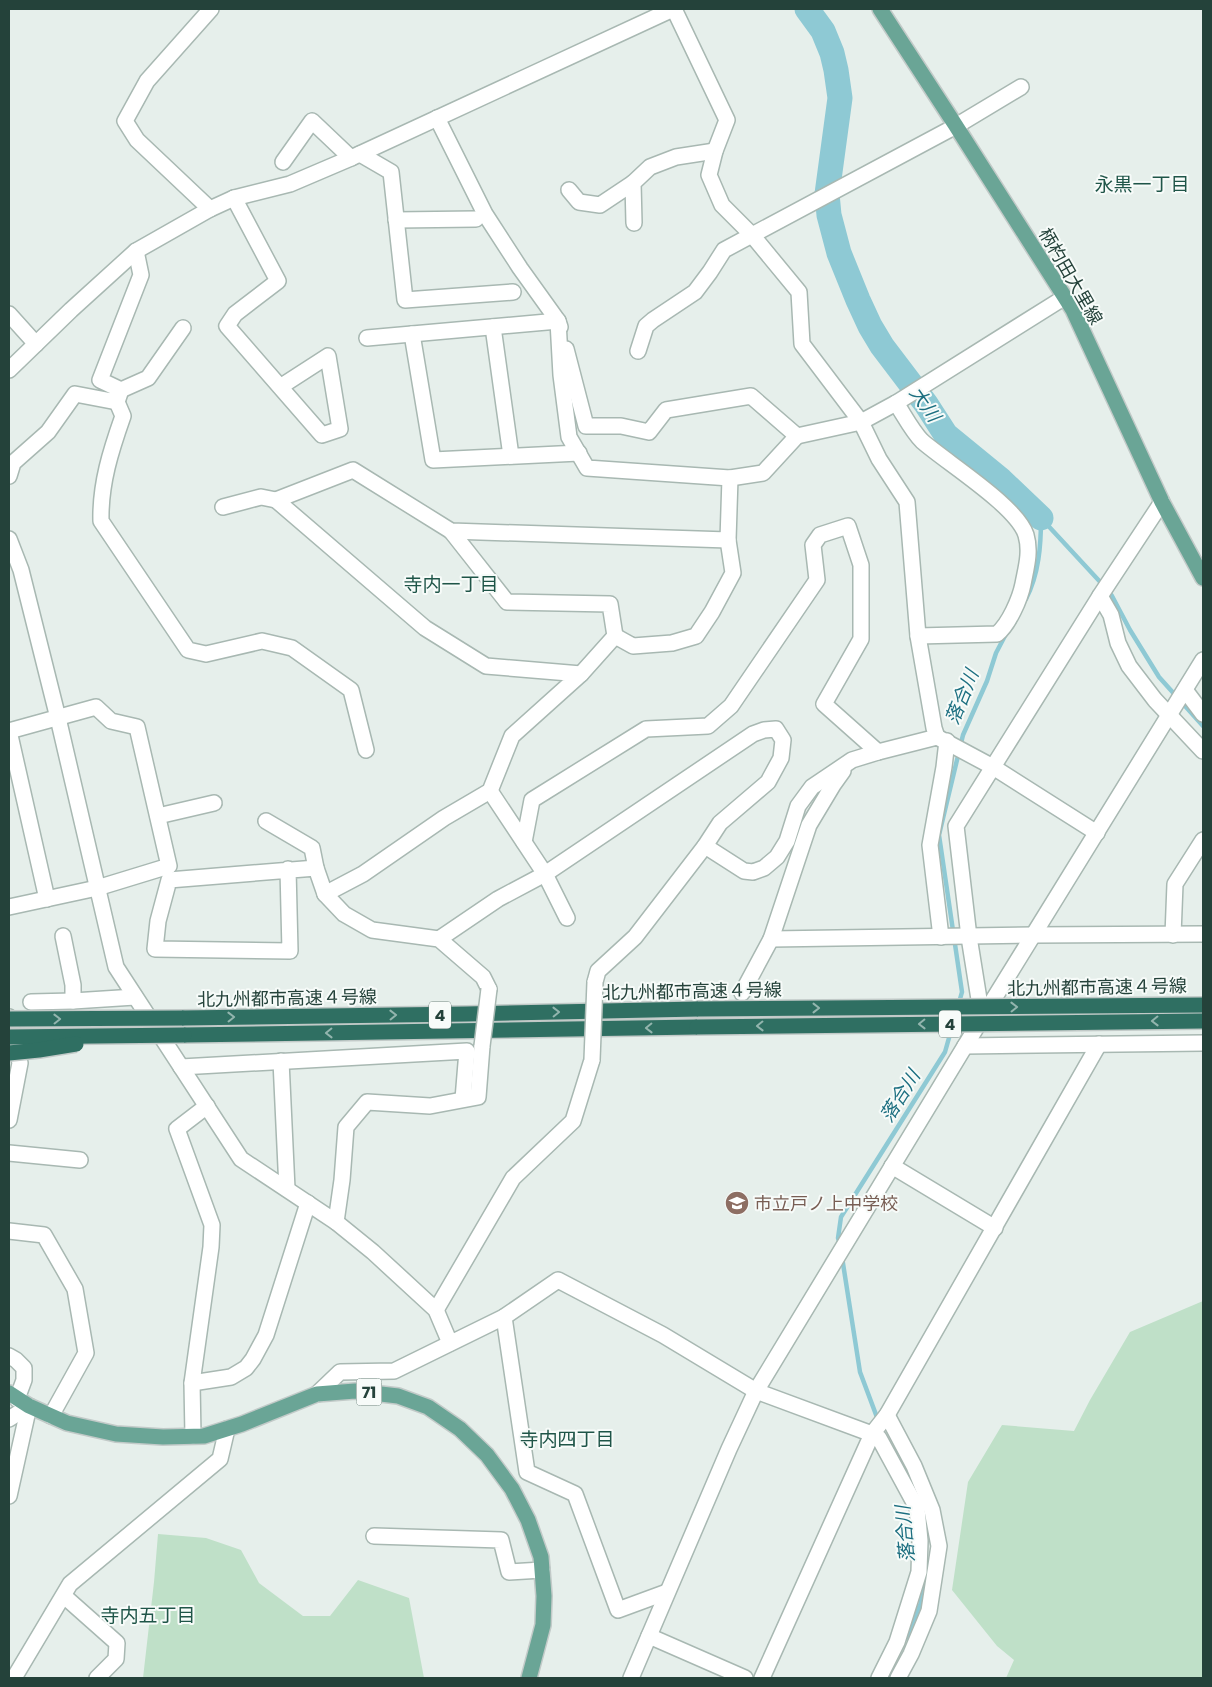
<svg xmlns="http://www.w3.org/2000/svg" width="1212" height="1687" viewBox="0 0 1212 1687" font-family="Poppins,'Noto Sans JP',sans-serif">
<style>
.green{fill:#bfe0c8}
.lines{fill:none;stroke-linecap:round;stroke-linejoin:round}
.stream{stroke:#8ec9d4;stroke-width:4.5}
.river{stroke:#8ec9d4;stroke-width:25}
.minor-casing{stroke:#a8b8b2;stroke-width:18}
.major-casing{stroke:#c2cac8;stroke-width:18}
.highway-casing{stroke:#c2cac8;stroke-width:18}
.minor{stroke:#fff;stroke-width:15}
.major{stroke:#6aa596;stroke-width:15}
.highway{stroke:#2f6f62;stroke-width:15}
.minor-bridge-casing{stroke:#a8b8b2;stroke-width:18;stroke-linecap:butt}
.highway-bridge-casing{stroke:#c2cac8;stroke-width:18;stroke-linecap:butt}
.minor-bridge{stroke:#fff;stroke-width:15}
.highway-bridge{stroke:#2f6f62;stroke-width:15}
.oneway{stroke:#93b5ae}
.labels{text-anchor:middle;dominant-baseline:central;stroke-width:4;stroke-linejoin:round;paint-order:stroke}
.shield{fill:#f7fbf9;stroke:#637a73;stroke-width:1}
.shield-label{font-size:16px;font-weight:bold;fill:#24423a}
.street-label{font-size:18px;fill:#24423a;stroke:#f7fbf9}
.education-label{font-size:18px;fill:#785e54;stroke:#f7fbf9;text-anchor:start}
.neighbourhood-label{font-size:19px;fill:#1f5548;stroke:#f7fbf9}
.water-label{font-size:19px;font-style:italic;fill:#1c6f80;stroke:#f7fbf9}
</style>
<rect width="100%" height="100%" fill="#e6efeb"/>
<g class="green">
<polygon points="1203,1301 1203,1678 1006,1678 1014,1660 997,1646 952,1590 968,1482 1002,1425 1074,1431 1090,1400 1130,1332"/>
<polygon points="158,1534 206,1538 241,1550 259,1583 303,1616 330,1616 358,1580 409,1598 424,1678 143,1678 154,1582"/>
</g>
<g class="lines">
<g class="stream">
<polyline points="1041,518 1103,585"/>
<polyline points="1108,591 1112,596 1130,630 1159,677 1203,726"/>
<path d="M1026,599c13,-25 15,-54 15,-81"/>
<polyline points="840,1245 838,1238 841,1217 945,1052 962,992 939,835 963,735 987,681 996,653 1007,632"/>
<polyline points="842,1257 860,1372 878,1420"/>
<polyline points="893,1449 902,1463 911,1481"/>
<polyline points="906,1638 921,1603 923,1582"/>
</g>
<polyline class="river" points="807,9 823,31 832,53 836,70 840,98 827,194 829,215 839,253 858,300 870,326 882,346 926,404 946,435 1001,480 1041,518"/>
<g class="minor-casing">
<g id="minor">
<polyline points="674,9 727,120 715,151 709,175 722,205 752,235 799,292 802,344 861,422 879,459 907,502 918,636 934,728 937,737"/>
<polyline points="360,154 391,172 405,300 513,292"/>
<polyline points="283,162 312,121 351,158"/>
<polyline points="569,190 579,202 600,205 633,183"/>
<polyline points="234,198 278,281 235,314 227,326 322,435 340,429 328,356 280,387"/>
<polyline points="210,209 137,140 125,121 147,81 211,9"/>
<polyline points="396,220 476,219"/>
<polyline points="634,223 633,183 650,167 676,157 715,151"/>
<polyline points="9,314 36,344"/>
<polyline points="493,327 511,456"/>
<polyline points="412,334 433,460 579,453"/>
<polyline points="367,338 558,321 560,327"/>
<polyline points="566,349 586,426 621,426 649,432 666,410 751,396 797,436 763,473 730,478"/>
<polyline points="638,351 646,326 653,320 695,292 710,272 724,250 956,126 1021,87"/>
<polyline points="9,370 71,310 136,251 210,209 234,198 290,184 351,158 673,9"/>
<polyline points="121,390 148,378 183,328"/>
<path d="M117,402l6,14c-12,34 -23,68 -22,105l87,129 18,4 56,-13 30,7 59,42 15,60"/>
<path d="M896,403c8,12 16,28 26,38 25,22 95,65 104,94 5,17 0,33 -3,49 -3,15 -14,40 -26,50l-79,2"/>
<polyline points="797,436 861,422 896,403 1065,297"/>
<polyline points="9,476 13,463 48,432 75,394 117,402 121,390 100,380 141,275 136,251"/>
<polyline points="223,507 261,497 276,500"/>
<polyline points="451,531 507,602 610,604 615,636 581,674"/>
<polyline points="9,539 21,570 58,718 116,967 241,1159 336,1222 373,1252 436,1310 450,1343"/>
<polyline points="1100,596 1111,615 1118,643 1129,666 1155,700 1203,751"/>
<polyline points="615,636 633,646 672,643 696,636 712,612 733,573 728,540"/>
<polyline points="1185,690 1203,714"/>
<polyline points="9,731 96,707 111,721 137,727 169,866 97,888 9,907"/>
<polyline points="9,731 47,899"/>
<polyline points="490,791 545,874 567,918"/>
<polyline points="158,816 214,803"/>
<polyline points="266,821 312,848 316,868"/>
<polyline points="524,842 532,800 646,729 708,726 731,706 817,580 813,545 820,535 848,526 861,565 861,639 824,704 878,752"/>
<polyline points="705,846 744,871 753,872 764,868 777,857 787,841 798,806 812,787 852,760 878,752 937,737 993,767 1097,833"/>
<polyline points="288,869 290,951 155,949 158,921 169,880 316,868 325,894 344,914 372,930 439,939 483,977 489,989"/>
<polyline points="325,894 363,874 444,818 490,791 512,736 581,674 486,666 425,628 276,500 353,470 451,531 728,540 730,478 587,468 569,437 561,375 558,321 520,268 485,214 437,118"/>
<polyline points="1173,935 1175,884 1203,840"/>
<polyline points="63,936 73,985 73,1001 135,997"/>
<polyline points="941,937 930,845 944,767 947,741"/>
<polyline points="439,939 498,899 545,874 753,734 764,730 776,729 783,740 781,758 768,782 720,823 705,846 635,937 598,971 595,982"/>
<polyline points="771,939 1034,935 1203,934"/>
<polyline points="742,993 771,939 809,825 833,785 843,771"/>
<polyline points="31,1002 73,1001"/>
<polyline points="9,1017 20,1063 9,1120"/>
<polyline points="982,1018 969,937 956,826 1100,596 1162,502"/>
<polyline points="965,1046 1203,1043"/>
<polyline points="281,1061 287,1189"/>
<polyline points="181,1067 467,1051 463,1099"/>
<polyline points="207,1106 177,1129 212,1225 211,1247 192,1383 231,1377 246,1368 253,1359 266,1335 308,1203"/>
<polyline points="9,1153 80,1160"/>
<polyline points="892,1166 995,1228"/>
<polyline points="336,1222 342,1180 346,1127 367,1102 430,1106 478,1097 482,1046"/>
<polyline points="9,1231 44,1235 75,1289 86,1353 51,1416"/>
<polyline points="436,1310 513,1178 573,1121 592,1060"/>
<polyline points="504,1317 527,1472 575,1494 618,1610 667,1592"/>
<polyline points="9,1356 16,1360 24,1368 24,1380 17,1399"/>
<polyline points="192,1383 193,1436"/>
<polyline points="317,1394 340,1372 394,1371 504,1317 558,1280 663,1335 756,1391 872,1434 879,1438 917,1508 920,1541 919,1572 897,1642 879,1678"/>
<polyline points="887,1415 914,1466 932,1510 939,1546 929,1611 911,1654 898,1678"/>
<polyline points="9,1419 29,1406"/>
<polyline points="9,1496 29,1406"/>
<polyline points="374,1536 501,1540 509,1572 542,1570"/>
<polyline points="64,1596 117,1643 116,1659 97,1678"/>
<polyline points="649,1636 745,1678"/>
<polyline points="14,1678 70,1584 220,1459 227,1429"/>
<polyline points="631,1678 729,1449 756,1391 982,1018 1203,660"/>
<polyline points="762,1678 872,1434 887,1415 1099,1044"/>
</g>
</g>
<g class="major-casing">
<g id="major">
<polyline points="880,9 956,126 1073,310 1162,502 1203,578"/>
<polyline points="9,1393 29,1406 67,1423 116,1434 163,1437 204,1436 242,1424 317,1394 355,1391 398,1396 428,1407 460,1429 487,1455 512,1489 528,1520 541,1557 544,1596 543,1625 529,1678"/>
</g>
</g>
<g class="highway-casing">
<g id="highway">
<polyline points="182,1018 466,1014 698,1009"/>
<polyline points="184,1035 697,1027"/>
</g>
</g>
<use href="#minor" class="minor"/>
<use href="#major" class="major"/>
<use href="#highway" class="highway"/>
<g class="minor-bridge-casing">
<g id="minor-bridge">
<polyline points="482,1046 489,989"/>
<polyline points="592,1060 595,982"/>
</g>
</g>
<g class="highway-bridge-casing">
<g id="highway-bridge">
<polyline points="698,1009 1203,1005"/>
<polyline points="9,1019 182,1018"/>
<polyline points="697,1027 1203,1021"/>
<polyline points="9,1037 184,1035"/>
<polyline points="9,1053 39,1050 76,1044"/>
</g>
</g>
<use href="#minor-bridge" class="minor-bridge"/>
<use href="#highway-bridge" class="highway-bridge"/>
</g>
<defs><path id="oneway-chevron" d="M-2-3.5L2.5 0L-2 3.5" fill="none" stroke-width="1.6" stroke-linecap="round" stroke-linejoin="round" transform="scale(1.25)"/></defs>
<g class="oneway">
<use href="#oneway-chevron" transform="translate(1014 1007) rotate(-1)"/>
<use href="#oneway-chevron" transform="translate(816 1008)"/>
<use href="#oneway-chevron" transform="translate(556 1012) rotate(-1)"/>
<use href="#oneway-chevron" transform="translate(393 1015) rotate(-1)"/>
<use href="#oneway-chevron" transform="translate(231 1017) rotate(-1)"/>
<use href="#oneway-chevron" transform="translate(57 1019) rotate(-1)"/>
<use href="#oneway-chevron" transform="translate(1155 1021) rotate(179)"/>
<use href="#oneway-chevron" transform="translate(922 1024) rotate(179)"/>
<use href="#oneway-chevron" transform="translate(760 1026) rotate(179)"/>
<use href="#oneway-chevron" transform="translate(649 1028) rotate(179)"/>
<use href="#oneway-chevron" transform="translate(329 1033) rotate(179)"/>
</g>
<defs>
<g id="school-disc" transform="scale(1.25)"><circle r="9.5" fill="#8d6e63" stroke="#f7fbf9"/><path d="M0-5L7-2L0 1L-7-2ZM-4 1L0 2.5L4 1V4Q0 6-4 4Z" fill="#fff"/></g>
</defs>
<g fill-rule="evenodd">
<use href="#school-disc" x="737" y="1203"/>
</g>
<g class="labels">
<g class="shield">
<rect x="429" y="1001.5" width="22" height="27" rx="4"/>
<rect x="939" y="1010.5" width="22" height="27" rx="4"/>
<rect x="356.5" y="1378.5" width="25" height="27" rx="4"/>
</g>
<g class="shield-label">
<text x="440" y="1015">4</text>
<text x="950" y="1024">4</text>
<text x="369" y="1392">71</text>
</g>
<g class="street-label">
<text transform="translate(1071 276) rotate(60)">柄杓田大里線</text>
<text transform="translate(1097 987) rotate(-1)">北九州都市高速４号線</text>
<text transform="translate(692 991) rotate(-1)">北九州都市高速４号線</text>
<text transform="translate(287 998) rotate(-1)">北九州都市高速４号線</text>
</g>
<g class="education-label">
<text x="754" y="1203">市立戸ノ上中学校</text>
</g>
<g class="neighbourhood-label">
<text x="1142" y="184">永黒一丁目</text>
<text x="451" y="584">寺内一丁目</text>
<text x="567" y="1439">寺内四丁目</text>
<text x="148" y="1615">寺内五丁目</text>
</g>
<g class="water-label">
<text transform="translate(925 404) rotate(55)">大川</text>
<text transform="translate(962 697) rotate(-68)">落合川</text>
<text transform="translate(900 1096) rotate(-58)">落合川</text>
<text transform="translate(905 1534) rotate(-95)">落合川</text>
</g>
</g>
<rect width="1212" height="1687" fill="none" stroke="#24423a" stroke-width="20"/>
</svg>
